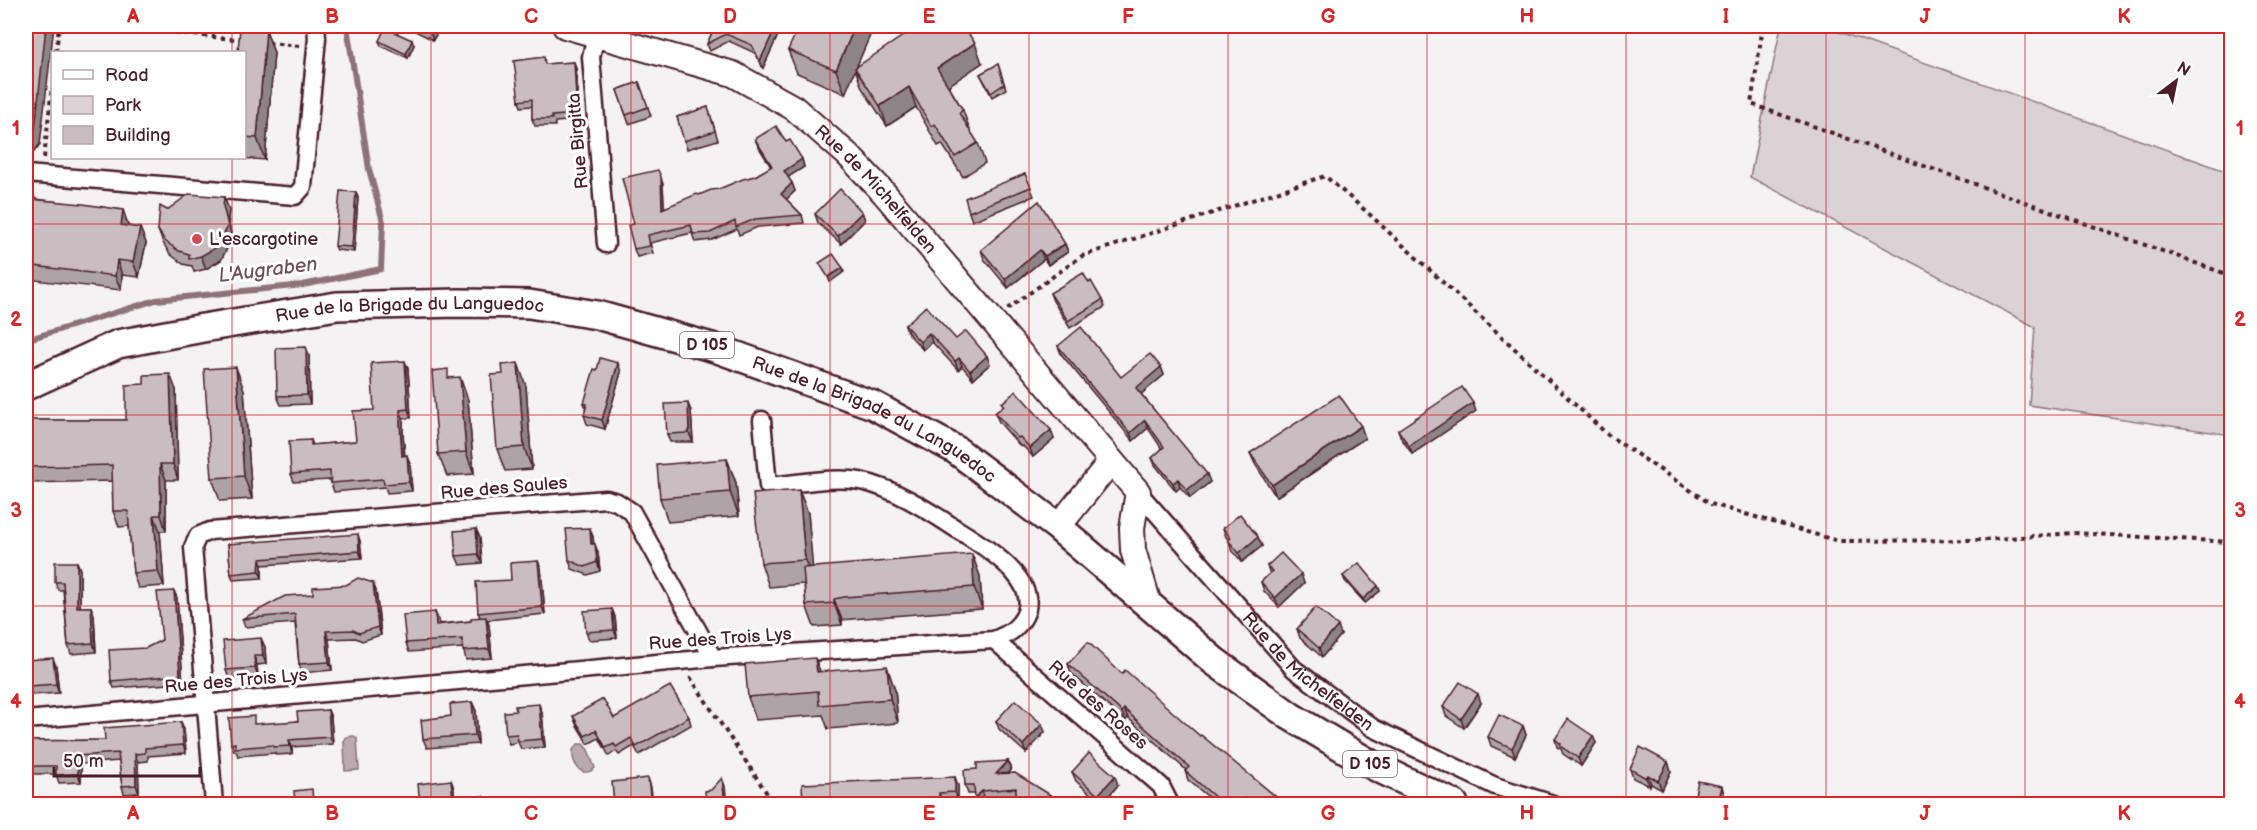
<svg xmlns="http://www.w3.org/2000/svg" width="2257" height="830" viewBox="0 0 2257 830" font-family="'Balsamiq Sans',sans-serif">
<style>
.green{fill:#dbd2d5;stroke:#927880;stroke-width:1.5}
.water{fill:#baa9ae;stroke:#8d727a;stroke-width:1.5}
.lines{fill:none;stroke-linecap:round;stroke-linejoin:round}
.stream{stroke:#8d727a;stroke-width:6}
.street-casing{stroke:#4a1f2b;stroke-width:21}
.secondary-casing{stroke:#4a1f2b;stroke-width:28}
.primary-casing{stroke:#4a1f2b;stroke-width:32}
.path{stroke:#4a1f2b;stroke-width:4;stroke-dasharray:4.5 4.5;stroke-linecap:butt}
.street{stroke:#fff;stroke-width:16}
.secondary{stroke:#fff;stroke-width:24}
.primary{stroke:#fff;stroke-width:27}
.wall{fill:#aea3a6;stroke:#4a1f2b;stroke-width:1.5}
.shaded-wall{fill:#8d8487;stroke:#4a1f2b;stroke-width:1.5}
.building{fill:#cabdc1;stroke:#4a1f2b;stroke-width:1.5}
.grid{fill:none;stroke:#d62828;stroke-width:1.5;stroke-opacity:0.55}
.poi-dot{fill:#d1495b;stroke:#fff;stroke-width:2}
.labels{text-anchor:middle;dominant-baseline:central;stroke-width:6;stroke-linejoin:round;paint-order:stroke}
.shield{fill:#fff;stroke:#80626b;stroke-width:1.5}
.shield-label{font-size:16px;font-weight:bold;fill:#4a1f2b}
.street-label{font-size:18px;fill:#4a1f2b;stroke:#fff}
.poi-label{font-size:18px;fill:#4a1f2b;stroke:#fff;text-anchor:start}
.water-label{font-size:20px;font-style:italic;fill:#714f59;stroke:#fff}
.neatline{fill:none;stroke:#d62828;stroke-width:2}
.grid-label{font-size:20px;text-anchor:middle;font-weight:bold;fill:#d62828}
</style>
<rect width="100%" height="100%" fill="#f4f2f2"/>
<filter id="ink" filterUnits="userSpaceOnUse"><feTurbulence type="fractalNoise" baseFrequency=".0167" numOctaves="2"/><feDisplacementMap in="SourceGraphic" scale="12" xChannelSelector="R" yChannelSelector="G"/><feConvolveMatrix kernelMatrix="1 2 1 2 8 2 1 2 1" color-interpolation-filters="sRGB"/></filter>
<g filter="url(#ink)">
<polygon class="green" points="1781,26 1823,26 2231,173 2231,435 2029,405 2035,327 1750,177"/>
<g class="water">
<polygon points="354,736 357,738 359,770 345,771 344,741 346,737"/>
<path d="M578,744h5l5,6 7,18c-13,12 -24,-5 -22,-18z"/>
</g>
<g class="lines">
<polyline class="stream" points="26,340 156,300 303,285 381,269 383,222 369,169 347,26"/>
<g class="street-casing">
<g id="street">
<polyline points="596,35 591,57 606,244"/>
<polyline points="26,174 295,196 303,187 317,38 316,26"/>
<path id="s1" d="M1138,492l156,177 79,59 122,58 58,18"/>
<polyline points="994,640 1161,786 1170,804"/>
<path d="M26,720l687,-62 281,-18c7,-3 15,-6 20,-11 44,-40 -30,-83 -59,-101 -29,-19 -61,-40 -95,-47 -27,-5 -64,3 -92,5l-6,-66"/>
<polyline points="214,804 193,547 198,536 210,531 606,499 617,502 632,512 713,658"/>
</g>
</g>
<g class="secondary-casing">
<g id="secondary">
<path id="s2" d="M565,26l168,48 61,34 54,47 36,38 254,299 -6,36 1,22 16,54"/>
<polyline points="1058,527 1111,461"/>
</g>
</g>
<g class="primary-casing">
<g id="primary">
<path id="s3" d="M26,386l92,-42 85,-16 134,-22 121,-3 71,1 68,11 118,33 158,57 83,45 102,77 156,134 76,55 84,50 80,38"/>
</g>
</g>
<g class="path">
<polyline points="175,26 174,33 243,40"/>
<polyline points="1763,26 1751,104 2232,276"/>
<polyline points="268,43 300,46"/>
<polyline points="56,52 59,26"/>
<polyline points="44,158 52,87"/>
<polyline points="1007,309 1082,256 1325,176 1367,212 1608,435 1711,504 1838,541 1983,540 2073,533 2232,542"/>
<polyline points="690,677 774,804"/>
</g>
<use href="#street" class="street"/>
<use href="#secondary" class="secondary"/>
<use href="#primary" class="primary"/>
</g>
<g class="wall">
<polygon points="26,26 40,144 33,153 26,155"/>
<polygon points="406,26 441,26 433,40 407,27"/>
<polygon points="715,26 778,26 780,31 763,68 755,53 729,41 710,51 707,44"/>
<polygon points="874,26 856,67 982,63 948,85 963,110 970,130 970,131 978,143 985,163 963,177 942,144 938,146 916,107 887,126 862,88 855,69 845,94 797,73 788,50"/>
<polygon points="266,30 274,53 265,160 239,158 244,158 244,52"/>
<polygon points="379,41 414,45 408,58 381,46"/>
<polygon points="574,62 576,69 580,120 555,122 555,126 535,126 532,119 532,106 521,107 519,101 546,64"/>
<polygon points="998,64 1006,89 992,97 980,74"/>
<polygon points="639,82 651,116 629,124 617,90"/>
<polygon points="708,107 718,140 687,149 677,117"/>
<polygon points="755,139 786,142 802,159 804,167 788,177 792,183 795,191 786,199 802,215 804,223 758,227 739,235 737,229 712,240 695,242 692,233 650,243 653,253 637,257 634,249 634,224 663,185 664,208 699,195 719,189 755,176 771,167 758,146"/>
<polygon points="1025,174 1034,196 972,221 969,212"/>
<polygon points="26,187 35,199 123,210 128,226 140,228 146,243 139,277 122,275 121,290 27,279 26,289"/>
<polygon points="224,197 229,210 228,219 232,239 221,260 206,269 194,272 192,266 183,264 170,254 163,243 158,230 167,210"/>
<polygon points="358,197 354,252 337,250 335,246"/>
<polygon points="862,212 865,220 841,244 818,223 815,214"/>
<polygon points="1065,244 1068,252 1048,265 1044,259 1008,288 984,259 981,250"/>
<polygon points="1089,283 1102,300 1105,307 1070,328 1053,301 1050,293"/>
<polygon points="905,325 956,339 990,364 973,379 962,366 958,370 932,342 923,350 908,333"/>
<polygon points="1058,346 1121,377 1161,367 1164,375 1141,394 1210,482 1190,498 1180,487 1176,491 1155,465 1152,458 1162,449 1148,428 1133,441 1061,354"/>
<polygon points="309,356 310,404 281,405 277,396"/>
<polygon points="408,369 411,418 403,418 403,433 405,456 410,464 412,491 387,493 385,487 334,492 330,480 294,482 291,474 311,440 313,445 356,441 374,410"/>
<polygon points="621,372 605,429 587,424 584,415 586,408 584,403"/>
<polygon points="451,378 468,400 474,474 447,476 438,454"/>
<polygon points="526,386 532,469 505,471 497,449"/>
<polygon points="176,390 178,480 166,480 166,531 160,531 164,586 138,588 133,573 129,526 119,527 113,511 112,481 26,483 26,420 126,420"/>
<polygon points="244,390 252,499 220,501 212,478"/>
<polygon points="1002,403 1054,439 1033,457 1023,446 1021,447 999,422 995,413 1003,406"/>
<polygon points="691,411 693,442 670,442 667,434"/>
<polygon points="1476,411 1412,454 1401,438 1398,430"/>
<polygon points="1365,438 1276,497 1255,464 1250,453"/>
<polygon points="727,459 736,483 739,516 668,522 660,498"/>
<polygon points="808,513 812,567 980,576 982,609 852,619 842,620 842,625 814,627 806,605 804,584 769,587 761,563"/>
<polygon points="1223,528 1262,546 1242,562 1231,549 1229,540 1226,537"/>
<polygon points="476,529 480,538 482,563 460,565 456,556"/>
<polygon points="593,537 594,544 598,553 600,571 588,575 572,569 569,560"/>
<polygon points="360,541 362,558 262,565 262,578 233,580 231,574 228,544"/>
<polygon points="538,561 541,568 545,614 487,620 489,625 492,658 466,660 463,648 409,652 406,643 435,612 439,624 471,621 480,617 478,613 511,580"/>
<polygon points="77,562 80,570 80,607 91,607 94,615 96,652 71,654 68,645 63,590 58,590 55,582"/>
<polygon points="1267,566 1304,583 1279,607 1264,591 1261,582 1270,574"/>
<polygon points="1343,576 1378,586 1380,591 1365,603 1345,581"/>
<polygon points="373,583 376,591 381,635 362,641 356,638 329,639 332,670 302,673 299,664 295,623 245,627 242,619 313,594"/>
<polygon points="174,591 177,598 183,683 114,688 111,681 146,648 162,640"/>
<polygon points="612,609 615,617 617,638 589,640 586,632"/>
<polygon points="1297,629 1341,635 1322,657 1300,638"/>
<polygon points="265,647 266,664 257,665 258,677 229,679 226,670"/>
<polygon points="1068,664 1122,674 1285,804 1217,804 1188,780 1185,771 1186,770 1128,718 1125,721 1071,673"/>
<polygon points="56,666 59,693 32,695 29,686"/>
<polygon points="820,672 895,690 898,723 828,729 823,715 756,720 748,697"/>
<polygon points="472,702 476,711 478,744 427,748 423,739 451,716"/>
<polygon points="1481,703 1464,728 1446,716 1443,707"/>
<polygon points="328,710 331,718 333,744 292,747 292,754 276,755 275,753 238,756 236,751 234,751 231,744"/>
<polygon points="542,712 545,747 521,749 518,742 509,744 506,735"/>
<polygon points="573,716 614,718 689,717 691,725 639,755 634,746 619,755 616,751 609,756 599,738 588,744 576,724"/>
<polygon points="996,721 1045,732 1026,753 999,729"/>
<polygon points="181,722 184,729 186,753 148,756 148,761 138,762 139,793 124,794 122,786 119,761 81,764 81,782 59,783 56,774 26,774 26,741 105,740"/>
<polygon points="1523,726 1526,735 1515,757 1491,746 1488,737"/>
<polygon points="1555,739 1596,743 1581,766 1563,754 1561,749 1557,747"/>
<polygon points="1008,761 1011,770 1008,773 1052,796 1055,804 1019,804 1016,797 985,799 975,794 968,794 965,785 977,769"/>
<polygon points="1668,762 1671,771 1662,790 1651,784 1650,786 1633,778 1630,769"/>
<polygon points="1072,772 1118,785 1102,804 1076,781"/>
<polygon points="955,777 958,786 958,801 942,802 942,804 803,804"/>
</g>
<g class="shaded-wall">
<polygon points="46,26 54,26 40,144 33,153 27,138"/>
<polygon points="433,26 441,26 433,40 430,31"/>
<polygon points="776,26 778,26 780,31 763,68 760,61"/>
<polygon points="855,26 874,26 845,94 836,70"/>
<polygon points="266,30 274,53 265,160 257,138"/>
<polygon points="412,40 414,45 408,58 406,54"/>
<polygon points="975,43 982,63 945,88 937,68"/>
<polygon points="574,62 576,69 580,120 577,114"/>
<polygon points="909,87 916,107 887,126 880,106"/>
<polygon points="802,159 804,167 787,178 784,171"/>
<polygon points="661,177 663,185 665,217 662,209"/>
<polygon points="792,183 795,191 784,202 781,194"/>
<polygon points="31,187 36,202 30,199"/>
<polygon points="356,192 358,197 354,252 352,247"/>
<polygon points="224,197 229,210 228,219 232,239 221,260 206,269 201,256 223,206"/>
<polygon points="123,210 128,225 126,240 121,225"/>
<polygon points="862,212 865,220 841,244 838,236"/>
<polygon points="140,228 146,243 139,277 133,262"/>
<polygon points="1065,244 1068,252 1048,265 1045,256"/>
<polygon points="1040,250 1044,259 1008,288 1005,279"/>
<polygon points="117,260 122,275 121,290 115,276"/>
<polygon points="843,268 844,272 830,282 828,277"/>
<polygon points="929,333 932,342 923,350 920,342"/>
<polygon points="306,347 309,356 310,404 307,395"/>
<polygon points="987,356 990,364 973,379 970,371"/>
<polygon points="959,358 962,366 958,370 955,361"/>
<polygon points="405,361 408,369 411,418 408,409"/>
<polygon points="518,363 526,386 532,469 524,447"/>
<polygon points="618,363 621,372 605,429 602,420"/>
<polygon points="236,367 244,390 252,499 244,476"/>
<polygon points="1161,367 1164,375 1139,396 1136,388"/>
<polygon points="170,374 176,390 178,480 173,464"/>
<polygon points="460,377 468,400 474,474 466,452"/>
<polygon points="688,403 691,411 693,442 689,433"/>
<polygon points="1473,403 1476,411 1412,454 1409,446"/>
<polygon points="400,410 403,418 403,433 405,465 402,456 400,424"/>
<polygon points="1145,420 1148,428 1133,441 1130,433"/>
<polygon points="1361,426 1365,438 1276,497 1272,485"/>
<polygon points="1051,430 1054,439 1033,457 1030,448"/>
<polygon points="407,455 410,464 412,491 409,482"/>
<polygon points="727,459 736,483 739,516 730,492"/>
<polygon points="160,464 166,480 166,531 161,515"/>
<polygon points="1207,474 1210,482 1190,498 1187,490"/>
<polygon points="1178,479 1180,487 1176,491 1173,483"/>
<polygon points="799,490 808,513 814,583 805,560"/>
<polygon points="154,515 160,531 164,586 158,571"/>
<polygon points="590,528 593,537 594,553 591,544"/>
<polygon points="476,529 480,538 482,563 478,554"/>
<polygon points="358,534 360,541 362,558 359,551"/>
<polygon points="1258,537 1262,546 1242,562 1239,553"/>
<polygon points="595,544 598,553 600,571 597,562"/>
<polygon points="972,554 980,576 982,609 974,587"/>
<polygon points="260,559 262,565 262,578 259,571"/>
<polygon points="538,561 541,568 545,614 542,607"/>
<polygon points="77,562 80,570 80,616 77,607"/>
<polygon points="1301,574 1304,583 1279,607 1275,598"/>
<polygon points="373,583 376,591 381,635 378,627"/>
<polygon points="1378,586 1380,591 1365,603 1363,599"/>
<polygon points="174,591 177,598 183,683 180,675"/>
<polygon points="834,599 842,620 842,625 834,603"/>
<polygon points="91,607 94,615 96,652 93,643"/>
<polygon points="612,609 615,617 617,638 614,630"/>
<polygon points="435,612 439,621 440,633 436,625"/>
<polygon points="486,617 489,625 492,658 489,649"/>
<polygon points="1338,626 1341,635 1322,657 1319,648"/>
<polygon points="326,631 329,639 332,670 329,662"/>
<polygon points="261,638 265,647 266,664 263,656"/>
<polygon points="254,656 257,665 258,677 255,668"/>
<polygon points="53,658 56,666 59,693 56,684"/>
<polygon points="815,658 824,681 817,672"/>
<polygon points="887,666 895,690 898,723 890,699"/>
<polygon points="1478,694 1481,703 1464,728 1461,719"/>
<polygon points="472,702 476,711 478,744 475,735"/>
<polygon points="539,704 542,712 545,747 542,739"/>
<polygon points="1124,709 1128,718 1125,721 1122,712"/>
<polygon points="328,710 331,718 333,744 330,737"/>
<polygon points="181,722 184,729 186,753 183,745"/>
<polygon points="1042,724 1045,732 1026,753 1023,745"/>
<polygon points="1523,726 1526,735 1515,757 1512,748"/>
<polygon points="1593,736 1596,743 1581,766 1578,758"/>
<polygon points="289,740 292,747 292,754 290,746"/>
<polygon points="135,754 138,762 139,793 136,785"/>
<polygon points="78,756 81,764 81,782 78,774"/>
<polygon points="1008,761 1011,770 999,783 996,774"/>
<polygon points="1668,762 1671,771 1662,790 1658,781"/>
<polygon points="1648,775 1651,784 1650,786 1646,778"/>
<polygon points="1115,776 1118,785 1102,804 1098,795"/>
<polygon points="955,777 958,786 958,801 955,792"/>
<polygon points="648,778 651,787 653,804 651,804"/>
<polygon points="722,778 725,786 727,804 725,804"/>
<polygon points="451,780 454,788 455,804 453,799"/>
<polygon points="1722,786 1724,794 1722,804 1718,804"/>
<polygon points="982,791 985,799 980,804 978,804 975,798"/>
<polygon points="939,793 942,802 942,804 940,804 939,803"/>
<polygon points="1244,798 1246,804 1239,804"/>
</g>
<g class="building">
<polygon points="26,26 46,26 35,129 27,138 26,139"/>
<polygon points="418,26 433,26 430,31"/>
<polygon points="715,26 776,26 760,61 752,45 726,34 707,44"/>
<polygon points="799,26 855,26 836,70 788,50"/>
<polygon points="918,26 963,26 975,43 937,68 963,110 959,113 978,143 955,157 935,124 931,126 909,87 880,106 855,68"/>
<polygon points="240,28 266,30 257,138 244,137 244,52 238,52"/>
<polygon points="385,28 412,40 406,54 379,41"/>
<polygon points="544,57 545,64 574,62 577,114 552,116 552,119 532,119 532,99 519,101 514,61"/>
<polygon points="998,64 1004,84 991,93 980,74"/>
<polygon points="639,82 648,107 626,115 617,90"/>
<polygon points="708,107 715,131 684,141 677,117"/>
<polygon points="776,126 786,142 790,140 802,159 784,171 792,183 781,194 802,215 755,219 736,227 735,221 710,233 693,234 691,225 648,235 650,246 634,249 628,225 634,224 622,178 658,170 661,177 662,209 697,194 699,195 711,190 719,189 743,179 755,176 772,166 755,139"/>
<polygon points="1025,174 1031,187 969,212 965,198"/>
<polygon points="26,187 31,187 30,199 83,204 123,210 121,225 140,228 133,262 117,260 115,276 26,265"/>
<polygon points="840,189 862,212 838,236 815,214"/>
<polygon points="340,191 356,192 352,247 335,246"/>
<polygon points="189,194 224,197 223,206 228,226 217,247 201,256 189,259 189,254 179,251 165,241 158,230 160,206 167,210"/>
<polygon points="1039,201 1065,244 1045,256 1040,250 1005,279 981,250"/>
<polygon points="833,254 843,268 828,277 819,263"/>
<polygon points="1083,273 1089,283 1091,281 1102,300 1068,321 1050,293"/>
<polygon points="926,306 956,339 966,331 987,356 970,371 959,358 955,361 929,333 920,342 905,325"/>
<polygon points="1081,327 1121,377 1150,354 1161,367 1136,388 1207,474 1187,490 1178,479 1173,483 1152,458 1164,447 1145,420 1130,433 1058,346"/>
<polygon points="306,347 307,395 277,396 276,348"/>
<polygon points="600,358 618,363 602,420 584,415 587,404 584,403 594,369 597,370"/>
<polygon points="405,361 408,409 400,410 400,424 402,456 407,455 409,482 384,484 383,479 331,483 330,471 291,474 289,441 311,440 311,445 356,441 353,411 374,410 371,363"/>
<polygon points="518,363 524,447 497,449 491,375 503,374 502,365"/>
<polygon points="236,367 244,476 212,478 204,369"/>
<polygon points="448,369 448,378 460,377 466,452 438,454 432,371"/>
<polygon points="170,374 173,464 160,464 161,515 154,515 158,571 133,573 128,511 113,511 112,465 26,467 26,420 126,420 126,385 144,384 144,375"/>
<polygon points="1462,387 1473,403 1409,446 1398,430"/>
<polygon points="1016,391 1051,430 1030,448 1020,437 1018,438 995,413 1004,406 1002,403"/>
<polygon points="1339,395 1361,426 1272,485 1250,453"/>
<polygon points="688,403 689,433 667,434 665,404"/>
<polygon points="727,459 730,492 660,498 657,465"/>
<polygon points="799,490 805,560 761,563 753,494"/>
<polygon points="1240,514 1258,537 1239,553 1228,540 1231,538 1223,528"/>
<polygon points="590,528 591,544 595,544 597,562 585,567 569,560 566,529"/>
<polygon points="476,529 478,554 456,556 454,531"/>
<polygon points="358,534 359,551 260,559 259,571 231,574 228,544"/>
<polygon points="1281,553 1301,574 1275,598 1261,582 1272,571 1267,566"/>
<polygon points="972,554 974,587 844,597 834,599 834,603 806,605 803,568"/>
<polygon points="538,561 542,607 478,613 476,582 511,580 510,563"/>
<polygon points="55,562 77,562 77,607 91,607 93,643 68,645 63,582 55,582"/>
<polygon points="1359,563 1378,586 1363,599 1343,576"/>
<polygon points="358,578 373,583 378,627 359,633 353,630 326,631 329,662 299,664 295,614 242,619 285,596 313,594 313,587 346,585"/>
<polygon points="174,591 180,675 111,681 109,650 146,648 162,640 157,592"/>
<polygon points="1316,607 1338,626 1319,648 1297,629"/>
<polygon points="612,609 614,630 586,632 584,611"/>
<polygon points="435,612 436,625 471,621 471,618 486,617 489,649 463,651 462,639 406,643 403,615"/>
<polygon points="261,638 263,656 254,656 255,668 226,670 223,641"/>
<polygon points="1088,642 1122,674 1125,670 1200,736 1201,735 1285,804 1251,804 1244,798 1239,804 1223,804 1185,771 1189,767 1124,709 1122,712 1068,664"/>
<polygon points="53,658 56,684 29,686 27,660"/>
<polygon points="815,658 817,672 887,666 890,699 819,705 818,691 748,697 745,664"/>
<polygon points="1460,682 1478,694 1461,719 1443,707"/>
<polygon points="670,686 689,717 636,747 631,738 616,747 614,744 606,748 596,730 585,736 573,716 603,699 614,718"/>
<polygon points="1015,700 1042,724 1023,745 996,721"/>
<polygon points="472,702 475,735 423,739 421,720 451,716 450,704"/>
<polygon points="539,704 542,739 518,741 517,734 506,735 504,712 516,711 515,706"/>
<polygon points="328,710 330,737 289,740 290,746 273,747 273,745 235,748 235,743 231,744 229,718 254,716 254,724 298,721 297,712"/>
<polygon points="1499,715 1523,726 1512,748 1488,737"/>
<polygon points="1568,719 1593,736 1578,758 1560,746 1561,744 1555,739"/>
<polygon points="181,722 183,745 145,748 145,753 135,754 136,785 122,786 118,753 78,756 78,774 56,775 56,766 26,766 26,741 105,740 104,728"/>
<polygon points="1640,747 1668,762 1658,781 1648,775 1646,778 1630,769"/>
<polygon points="1089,753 1115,776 1098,795 1072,772"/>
<polygon points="1008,761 996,774 1015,773 1052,796 1016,798 1016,788 982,791 975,798 974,785 965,785 964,770 977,769 977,763"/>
<polygon points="955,777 955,792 939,793 939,803 913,804 853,804 853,803 803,804 802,784"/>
<polygon points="648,778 651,804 614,804 612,782"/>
<polygon points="722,778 725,804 706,804 705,791 711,790"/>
<polygon points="451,780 453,799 483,796 484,804 420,804 418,784"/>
<polygon points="1698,781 1722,786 1718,804 1693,804"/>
<polygon points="312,789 313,804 295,804 294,791"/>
<polygon points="561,800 561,804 536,804 535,802"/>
</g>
</g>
<path class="grid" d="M232,26v26M431,26v778M631,26v778M830,26v778M1029,26v778M1228,26v778M1427,26v778M1626,26v778M1826,26v778M2025,26v778M232,158v646M26,224h2206M26,415h2206M26,606h2206"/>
<circle class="poi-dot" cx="197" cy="239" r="6"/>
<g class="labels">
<g class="shield">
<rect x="680" y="332" width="54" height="26" rx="4.5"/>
<rect x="1343" y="751" width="54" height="26" rx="4.5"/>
</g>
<g class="shield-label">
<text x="707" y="345">D 105</text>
<text x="1370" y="764">D 105</text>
</g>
<g class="street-label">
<text transform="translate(578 141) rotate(-95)">Rue Birgitta</text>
<text stroke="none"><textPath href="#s2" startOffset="360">Rue de Michelfelden</textPath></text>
<text stroke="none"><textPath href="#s3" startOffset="396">Rue de la Brigade du Languedoc</textPath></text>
<text stroke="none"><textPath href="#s3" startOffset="882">Rue de la Brigade du Languedoc</textPath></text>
<text transform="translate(504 488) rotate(-5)">Rue des Saules</text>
<text transform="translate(720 639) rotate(-4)">Rue des Trois Lys</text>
<text stroke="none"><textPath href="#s1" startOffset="248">Rue de Michelfelden</textPath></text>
<text transform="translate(236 681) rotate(-5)">Rue des Trois Lys</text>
<text transform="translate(1098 705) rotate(41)">Rue des Roses</text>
</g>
<g class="poi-label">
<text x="209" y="239">L'escargotine</text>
</g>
<g class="water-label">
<text transform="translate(268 270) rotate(-7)">L'Augraben</text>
</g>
</g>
<rect width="2257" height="830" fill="none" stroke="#fff" stroke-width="66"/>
<rect x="51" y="51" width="195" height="108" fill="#ffffff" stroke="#b7a5aa" stroke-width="1.5"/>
<rect x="63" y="70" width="30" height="9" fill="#ffffff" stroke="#b7a5aa" stroke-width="1.5"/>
<text x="105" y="81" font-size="18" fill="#4a1f2b">Road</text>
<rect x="63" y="96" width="30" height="18" fill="#dbd2d5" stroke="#b7a5aa" stroke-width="1.5"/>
<text x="105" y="111" font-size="18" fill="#4a1f2b">Park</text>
<rect x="63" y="126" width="30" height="18" fill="#cabdc1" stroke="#b7a5aa" stroke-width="1.5"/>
<text x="105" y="141" font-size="18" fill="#4a1f2b">Building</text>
<g transform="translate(2176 81) rotate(32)" stroke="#ffffff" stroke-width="4.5" paint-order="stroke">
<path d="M0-4.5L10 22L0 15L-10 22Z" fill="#4a1f2b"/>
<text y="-9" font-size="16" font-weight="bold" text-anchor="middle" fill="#4a1f2b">N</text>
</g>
<path d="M54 767v9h146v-9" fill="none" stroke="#4a1f2b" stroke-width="3"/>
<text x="63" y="767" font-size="18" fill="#4a1f2b" stroke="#ffffff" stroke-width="4.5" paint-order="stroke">50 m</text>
<rect x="33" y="33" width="2191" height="764" class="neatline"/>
<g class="grid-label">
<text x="133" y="23">A</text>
<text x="332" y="23">B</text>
<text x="531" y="23">C</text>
<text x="730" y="23">D</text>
<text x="929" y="23">E</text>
<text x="1128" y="23">F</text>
<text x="1328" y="23">G</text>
<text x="1527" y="23">H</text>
<text x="1726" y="23">I</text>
<text x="1925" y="23">J</text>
<text x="2124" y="23">K</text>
<text x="16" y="135">1</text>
<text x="2240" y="135">1</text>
<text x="16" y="326">2</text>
<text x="2240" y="326">2</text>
<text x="16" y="517">3</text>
<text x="2240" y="517">3</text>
<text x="16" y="708">4</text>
<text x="2240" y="708">4</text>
<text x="133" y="820">A</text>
<text x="332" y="820">B</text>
<text x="531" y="820">C</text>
<text x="730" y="820">D</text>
<text x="929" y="820">E</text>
<text x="1128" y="820">F</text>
<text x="1328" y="820">G</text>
<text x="1527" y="820">H</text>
<text x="1726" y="820">I</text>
<text x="1925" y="820">J</text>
<text x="2124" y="820">K</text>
</g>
</svg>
